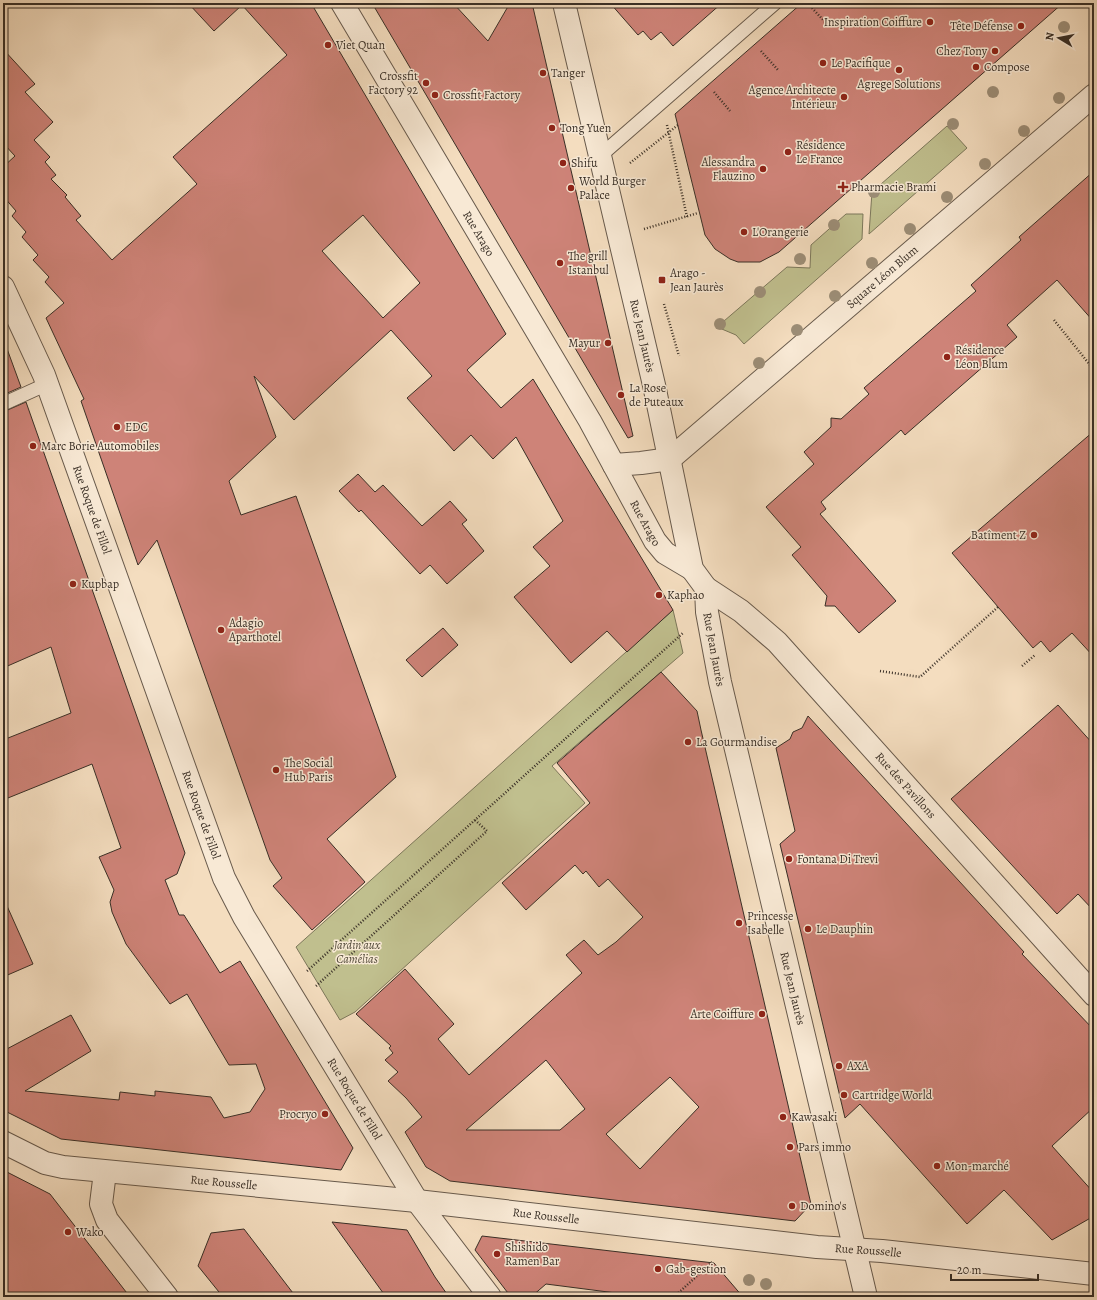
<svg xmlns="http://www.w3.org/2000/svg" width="1097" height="1300" viewBox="0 0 1097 1300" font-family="Alegreya,serif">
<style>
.green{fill:#c0bf8e;stroke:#7c775a}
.building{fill:#ce8378;stroke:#392f26;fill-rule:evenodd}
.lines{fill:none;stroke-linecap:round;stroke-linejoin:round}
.service-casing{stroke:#685a4c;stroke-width:15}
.minor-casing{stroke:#685a4c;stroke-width:24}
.tertiary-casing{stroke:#685a4c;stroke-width:24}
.path{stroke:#392f26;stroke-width:2.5;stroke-dasharray:1 2;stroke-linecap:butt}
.service{stroke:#f8e9d5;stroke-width:13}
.minor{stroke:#f8e9d5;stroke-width:22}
.tertiary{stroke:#f8e9d5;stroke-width:22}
.tree{fill:#9c8d76}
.poi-dot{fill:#8f2418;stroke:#f8e9d5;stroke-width:1.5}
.labels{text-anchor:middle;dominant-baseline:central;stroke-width:3;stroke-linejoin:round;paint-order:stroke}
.poi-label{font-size:12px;fill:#392f26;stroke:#f8e9d5;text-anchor:start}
.street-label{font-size:12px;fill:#392f26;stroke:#f8e9d5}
.park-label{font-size:12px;font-style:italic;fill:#544c3b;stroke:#f8e9d5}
</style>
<rect width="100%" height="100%" fill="#f4ddbf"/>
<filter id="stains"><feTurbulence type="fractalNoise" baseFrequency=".005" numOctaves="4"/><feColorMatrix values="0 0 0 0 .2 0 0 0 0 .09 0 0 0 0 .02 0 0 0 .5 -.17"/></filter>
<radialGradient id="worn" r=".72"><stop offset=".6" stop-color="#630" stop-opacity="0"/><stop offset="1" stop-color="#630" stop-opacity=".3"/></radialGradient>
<g class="green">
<polygon points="947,126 967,148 869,234 872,192"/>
<polygon points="846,214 863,214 862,239 744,344 736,335 717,327 787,267 810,268 811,245"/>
<polygon points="673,610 683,653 552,766 585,803 355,1012 340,1020 296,947"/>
</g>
<g class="building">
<path d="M188,3h123l195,331 -39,36 34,38 32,-29 140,231 -46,42 -20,-21 -36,32 -57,-66 36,-31 -17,-19 30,-26 -47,-84 -23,22 -22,-24 -17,16 -47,-53 25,-22 -41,-46 -97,90 -40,-44 22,61 -47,44 12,34 55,-19 100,281 -69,62 38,43 -53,48 -39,-44 9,-8 -12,-18 -113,-320 -19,25 -57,-164 3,-2 -38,-81 18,-15 -19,-21 4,-5 -16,-17 5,-5 -16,-18 4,-5 -14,-16 4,-5 -13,-15v-29l12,-11 -12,-13v-94l32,35 -10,8 28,30 -19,18 16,17 -5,5 11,13 -5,4 16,16 -2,2 16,19 -5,4 36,40 85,-76 -24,-27 114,-102 -45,-50 -28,26zM363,215l57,68 -37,35 -61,-67z"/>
<polygon points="372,3 453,3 488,41 510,3 532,3 633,436 628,438"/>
<polygon points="610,3 722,3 673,46 661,32 651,40 643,31 638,35"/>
<polygon points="802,3 1063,3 779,252 760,262 738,262 730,259 715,249 705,235 675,114"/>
<polygon points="1094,171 1094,322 1057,280 1007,325 1017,337 905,435 901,430 821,502 826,509 820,514 896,601 859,633 835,606 825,606 827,596 792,555 801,547 766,507 814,464 804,452 831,427 831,418 841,419 869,394 864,388 976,291 971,285 1021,240 1019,237"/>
<polygon points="3,346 6,346 21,387 3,395"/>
<polygon points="26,402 185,853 177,874 165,880 179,915 184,915 220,973 240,961 353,1148 341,1170 61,1139 3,1110 3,1051 71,1015 91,1051 25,1091 119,1100 120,1092 155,1096 155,1091 211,1097 224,1118 250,1112 265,1089 256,1064 229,1065 187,994 170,1004 126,944 112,912 110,902 114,890 99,857 121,848 92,764 3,800 3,740 71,713 51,647 3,668 3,412"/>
<polygon points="1094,431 1094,657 1072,633 1050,652 1041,641 1033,648 952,553"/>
<polygon points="358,474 375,492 383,485 422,526 450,501 467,520 462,524 484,551 447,584 430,565 420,574 361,510 359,512 339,491"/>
<polygon points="443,628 458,645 422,677 406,660"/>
<path d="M661,672l36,39 4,19 110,474 -16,17 -345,-40 -24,-14 -21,-35 17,-15 -16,-19 -18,-17 10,-9 -13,-12 8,-7 -4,-5 2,-2 -35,-32 49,-45 49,55 -16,15 31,36 113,-102 -16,-18 18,-15 14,15 18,-13 27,-25 -35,-38 -9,8 -13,-16 -3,3 -8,-9 -49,45 -24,-27 88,-80 -33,-40zM546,1060l39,49 -25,21h-94zM670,1077l29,30 -59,62 -34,-35z"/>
<polygon points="1058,705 1094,745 1094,911 1078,894 1057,914 951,799"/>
<polygon points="808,716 1024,952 1022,954 1094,1030 1094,1107 1052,1146 1094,1193 1094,1216 1052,1240 1004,1190 967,1224 860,1104 845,1118 780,844 795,831 776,748 790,739 793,732 802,728"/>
<polygon points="3,897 33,964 3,977"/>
<polygon points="3,1170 50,1194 130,1297 3,1297"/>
<polygon points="332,1222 407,1230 435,1277 449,1297 386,1297"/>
<polygon points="244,1229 296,1297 223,1297 198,1266 211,1233"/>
<polygon points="482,1236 714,1263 743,1297 647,1297 546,1284 531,1297 511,1297 475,1250"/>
</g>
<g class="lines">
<g class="service-casing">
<g id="service">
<polyline points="600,156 775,3"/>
<polyline points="3,404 47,384"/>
</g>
</g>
<g class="minor-casing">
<g id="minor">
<path id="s1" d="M342,3l248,418 65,120 10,12 27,16"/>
<path id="s2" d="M3,287l41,88 180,503 20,39 173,284 73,96"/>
<path id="s3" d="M614,465l27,-2 29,-4 424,-364"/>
<path id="s4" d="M706,588l35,23 36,31 317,353"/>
<path id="s5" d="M3,1142l42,21 18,4 354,34 400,46 65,4 212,23"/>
<polyline points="105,1172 101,1204 107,1220 167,1297"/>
</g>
</g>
<g class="tertiary-casing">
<g id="tertiary">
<path id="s6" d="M564,3l90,382 38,184 14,19 1,24 13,70 146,615"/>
</g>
</g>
<g class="path">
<polyline points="812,8 827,24"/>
<polyline points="761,51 778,70"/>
<polyline points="714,92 730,111"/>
<polyline points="667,125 687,217"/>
<polyline points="630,163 678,125"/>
<polyline points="644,229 698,213"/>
<polyline points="664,304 679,356"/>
<polyline points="1054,320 1094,370"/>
<polyline points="1022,666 1035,655"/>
<polyline points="880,671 920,677 998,607"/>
<polyline points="307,971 684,632"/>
<polyline points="316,986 487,831 475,820"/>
<polyline points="674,1297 712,1262"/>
</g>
<use href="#service" class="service"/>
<use href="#minor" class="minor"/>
<use href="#tertiary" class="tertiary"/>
</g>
<g class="tree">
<circle cx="1064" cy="27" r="6"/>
<circle cx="993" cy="92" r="6"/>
<circle cx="1059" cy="98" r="6"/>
<circle cx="953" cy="124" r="6"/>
<circle cx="1024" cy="131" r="6"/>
<circle cx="985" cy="164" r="6"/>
<circle cx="874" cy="192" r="6"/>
<circle cx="947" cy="197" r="6"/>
<circle cx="834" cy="225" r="6"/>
<circle cx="910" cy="229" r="6"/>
<circle cx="800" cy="259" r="6"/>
<circle cx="872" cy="263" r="6"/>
<circle cx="760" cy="292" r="6"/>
<circle cx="835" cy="296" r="6"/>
<circle cx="720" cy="324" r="6"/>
<circle cx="797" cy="330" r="6"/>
<circle cx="759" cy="363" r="6"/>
<circle cx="749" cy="1280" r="6"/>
<circle cx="766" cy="1284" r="6"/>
</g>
<g class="poi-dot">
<circle cx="930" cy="22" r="4"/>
<circle cx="1021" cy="26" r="4"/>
<circle cx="328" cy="45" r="4"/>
<circle cx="995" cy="51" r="4"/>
<circle cx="823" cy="63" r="4"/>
<circle cx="976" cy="67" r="4"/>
<circle cx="899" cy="70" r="4"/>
<circle cx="543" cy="73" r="4"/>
<circle cx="426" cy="83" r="4"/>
<circle cx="435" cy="95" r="4"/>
<circle cx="844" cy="97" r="4"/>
<circle cx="552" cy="128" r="4"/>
<circle cx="788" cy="152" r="4"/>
<circle cx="563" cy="163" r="4"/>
<circle cx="763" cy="169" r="4"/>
<path d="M841 181h4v4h4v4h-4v4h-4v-4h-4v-4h4z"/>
<circle cx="571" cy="188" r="4"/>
<circle cx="744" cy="232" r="4"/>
<circle cx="560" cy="263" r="4"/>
<rect x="658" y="276" width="8" height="8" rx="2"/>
<circle cx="608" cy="343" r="4"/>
<circle cx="947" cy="357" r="4"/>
<circle cx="621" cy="395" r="4"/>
<circle cx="117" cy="427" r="4"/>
<circle cx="33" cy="446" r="4"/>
<circle cx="1034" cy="535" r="4"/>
<circle cx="73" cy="584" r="4"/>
<circle cx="659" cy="595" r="4"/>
<circle cx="221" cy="630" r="4"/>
<circle cx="688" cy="742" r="4"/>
<circle cx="276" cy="770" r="4"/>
<circle cx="789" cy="859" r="4"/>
<circle cx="739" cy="923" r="4"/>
<circle cx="808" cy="929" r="4"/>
<circle cx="762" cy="1014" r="4"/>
<circle cx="839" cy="1066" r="4"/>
<circle cx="844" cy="1095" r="4"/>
<circle cx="325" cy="1114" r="4"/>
<circle cx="783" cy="1117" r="4"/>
<circle cx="790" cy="1147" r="4"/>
<circle cx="937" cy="1166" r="4"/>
<circle cx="792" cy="1206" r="4"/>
<circle cx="68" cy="1232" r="4"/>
<circle cx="497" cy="1254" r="4"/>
<circle cx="658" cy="1269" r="4"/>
</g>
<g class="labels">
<g class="poi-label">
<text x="922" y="22" text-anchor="end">Inspiration Coiffure</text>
<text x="1013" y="26" text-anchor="end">Tête Défense</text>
<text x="336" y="45">Viet Quan</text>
<text x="987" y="51" text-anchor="end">Chez Tony</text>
<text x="831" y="63">Le Pacifique</text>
<text x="984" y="67">Compose</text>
<text x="551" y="73">Tanger</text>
<text x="418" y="76" text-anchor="end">Crossfit<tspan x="418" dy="14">Factory 92</tspan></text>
<text x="899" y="84" text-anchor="middle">Agrege Solutions</text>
<text x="836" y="90" text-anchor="end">Agence Architecte<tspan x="836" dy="14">Intérieur</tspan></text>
<text x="443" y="95">Crossfit Factory</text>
<text x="560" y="128">Tong Yuen</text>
<text x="796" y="145">Résidence<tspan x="796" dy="14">Le France</tspan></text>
<text x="755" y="162" text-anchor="end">Alessandra<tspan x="755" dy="14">Flauzino</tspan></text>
<text x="571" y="163">Shifu</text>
<text x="579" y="181">World Burger<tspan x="579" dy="14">Palace</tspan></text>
<text x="851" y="187">Pharmacie Brami</text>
<text x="752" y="232">L'Orangerie</text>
<text x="568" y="256">The grill<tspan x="568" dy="14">Istanbul</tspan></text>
<text x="670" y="273">Arago -<tspan x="670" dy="14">Jean Jaurès</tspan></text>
<text x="600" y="343" text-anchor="end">Mayur</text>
<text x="955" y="350">Résidence<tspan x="955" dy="14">Léon Blum</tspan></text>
<text x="629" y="388">La Rose<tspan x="629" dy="14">de Puteaux</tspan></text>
<text x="125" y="427">EDC</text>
<text x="41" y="446">Marc Borie Automobiles</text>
<text x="1026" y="535" text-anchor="end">Batîment Z</text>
<text x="81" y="584">Kupbap</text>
<text x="667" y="595">Kaphao</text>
<text x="229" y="623">Adagio<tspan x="229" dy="14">Aparthotel</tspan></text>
<text x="696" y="742">La Gourmandise</text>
<text x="284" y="763">The Social<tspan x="284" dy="14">Hub Paris</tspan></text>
<text x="797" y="859">Fontana Di Trevi</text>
<text x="747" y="916">Princesse<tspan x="747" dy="14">Isabelle</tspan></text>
<text x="816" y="929">Le Dauphin</text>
<text x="754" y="1014" text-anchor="end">Arte Coiffure</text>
<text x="847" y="1066">AXA</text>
<text x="852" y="1095">Cartridge World</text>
<text x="317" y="1114" text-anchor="end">Procryo</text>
<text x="791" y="1117">Kawasaki</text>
<text x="798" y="1147">Pars immo</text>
<text x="945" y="1166">Mon-marché</text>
<text x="800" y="1206">Domino's</text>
<text x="76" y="1232">Wako</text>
<text x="505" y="1247">Shishido<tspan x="505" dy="14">Ramen Bar</tspan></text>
<text x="666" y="1269">Gab-gestion</text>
</g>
<g class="street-label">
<text stroke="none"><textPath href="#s1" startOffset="268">Rue Arago</textPath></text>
<text stroke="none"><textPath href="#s3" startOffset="336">Square Léon Blum</textPath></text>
<text stroke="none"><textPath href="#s6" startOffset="342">Rue Jean Jaurès</textPath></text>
<text stroke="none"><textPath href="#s2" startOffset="240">Rue Roque de Fillol</textPath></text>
<text stroke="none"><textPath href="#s1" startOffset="602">Rue Arago</textPath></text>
<text stroke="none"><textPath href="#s6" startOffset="666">Rue Jean Jaurès</textPath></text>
<text stroke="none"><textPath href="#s4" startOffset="282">Rue des Pavillons</textPath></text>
<text stroke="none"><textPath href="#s2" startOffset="564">Rue Roque de Fillol</textPath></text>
<text stroke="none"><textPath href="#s6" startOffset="1014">Rue Jean Jaurès</textPath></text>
<text stroke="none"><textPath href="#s2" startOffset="888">Rue Roque de Fillol</textPath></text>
<text stroke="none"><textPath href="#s5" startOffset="227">Rue Rousselle</textPath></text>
<text stroke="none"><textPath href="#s5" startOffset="551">Rue Rousselle</textPath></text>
<text stroke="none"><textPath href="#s5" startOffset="875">Rue Rousselle</textPath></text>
</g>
<g class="park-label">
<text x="357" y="945">Jardin aux<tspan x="357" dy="14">Camélias</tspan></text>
</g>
</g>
<rect width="1097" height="1300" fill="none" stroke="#f4ddbf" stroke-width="16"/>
<rect x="4" y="4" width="1089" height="1292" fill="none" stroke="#392f26" stroke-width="2"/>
<rect x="8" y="8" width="1081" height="1284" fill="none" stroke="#392f26"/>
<g transform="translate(1059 38) rotate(280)" stroke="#f8e9d5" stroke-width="3" paint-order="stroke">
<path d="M0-3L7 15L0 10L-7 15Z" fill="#392f26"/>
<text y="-6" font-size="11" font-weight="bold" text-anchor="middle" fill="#392f26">N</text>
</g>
<path d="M951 1274v6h87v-6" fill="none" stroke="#392f26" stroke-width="2"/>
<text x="957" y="1274" font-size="12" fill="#392f26" stroke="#f8e9d5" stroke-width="3" paint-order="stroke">20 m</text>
<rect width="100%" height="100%" filter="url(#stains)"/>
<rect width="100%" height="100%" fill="url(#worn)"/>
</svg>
